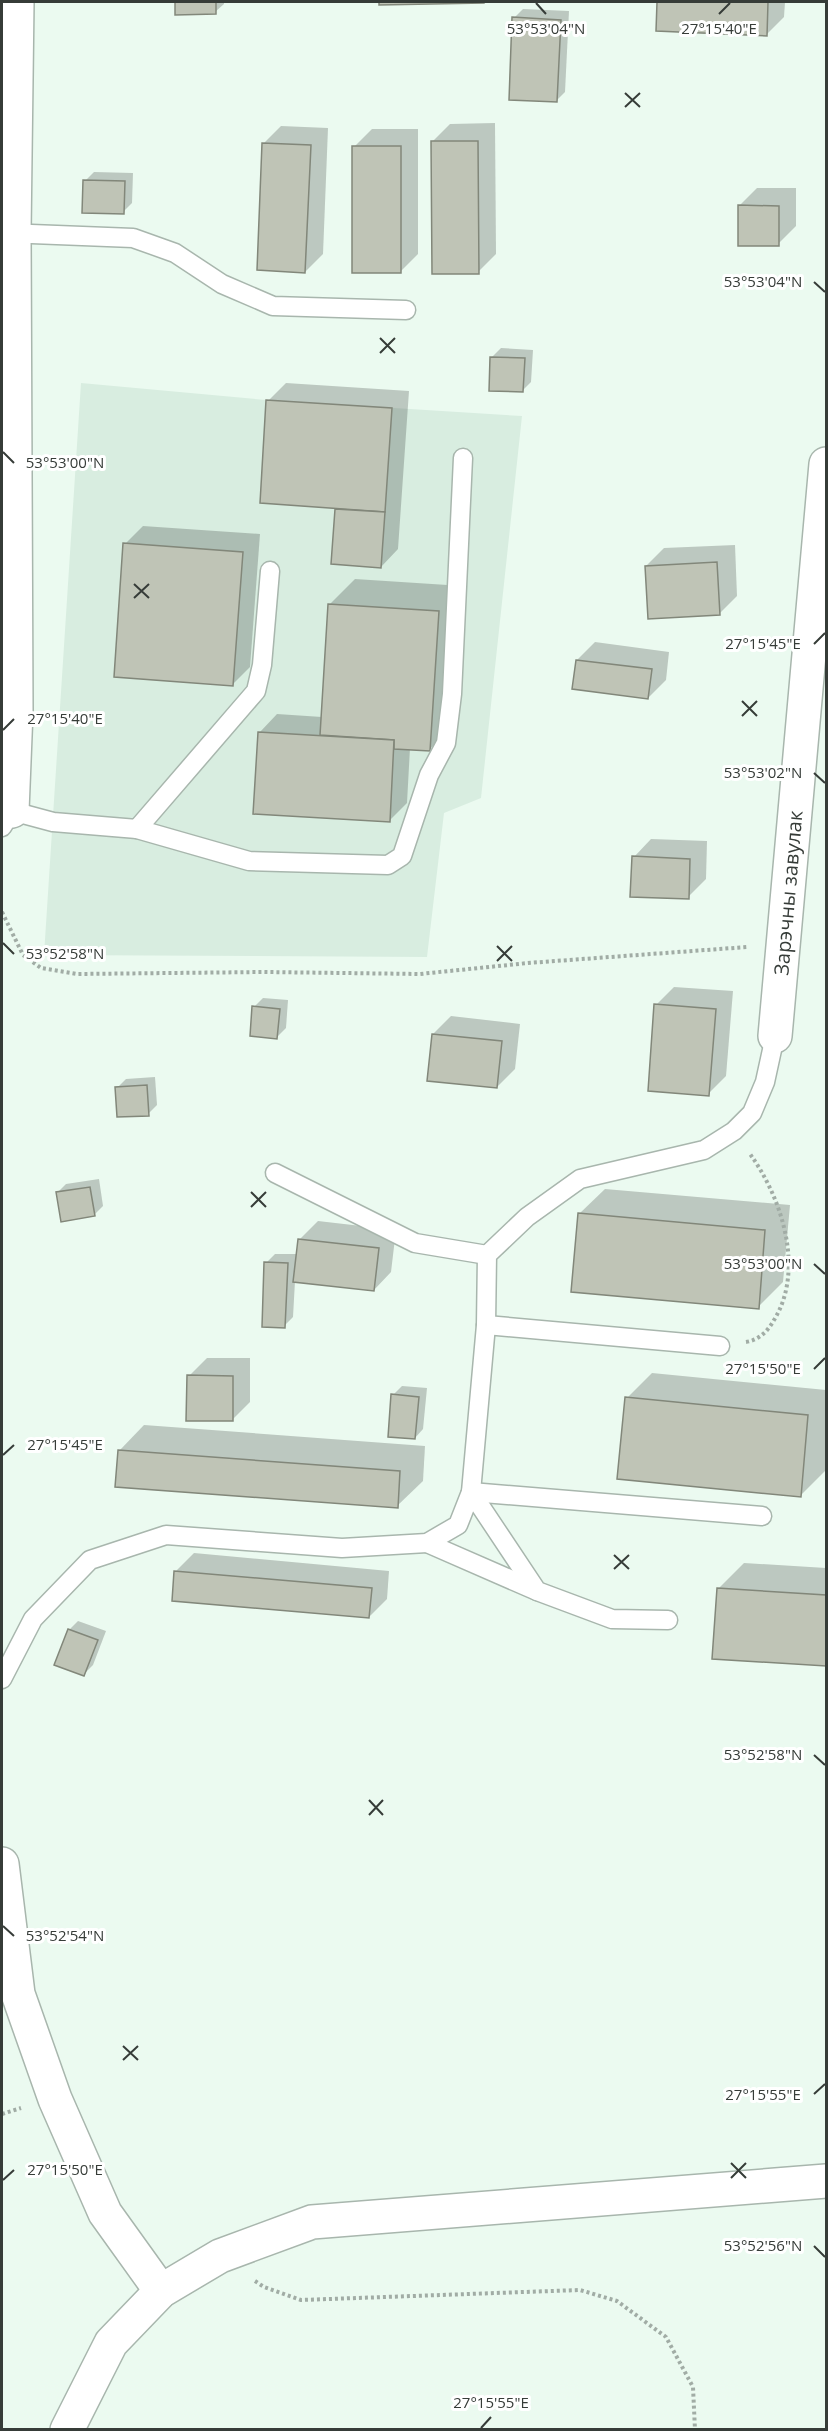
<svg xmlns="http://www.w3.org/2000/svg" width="828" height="2431" viewBox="0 0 828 2431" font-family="'Open Sans',sans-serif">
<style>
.built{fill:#d8ede0}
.shadow{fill:#0003}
.building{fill:#bfc4b6;stroke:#82877a;stroke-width:1.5}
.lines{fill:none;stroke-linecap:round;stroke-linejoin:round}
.lane-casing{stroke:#a8b6ad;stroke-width:21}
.street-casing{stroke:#a8b6ad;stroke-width:36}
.secondary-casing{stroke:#a8b6ad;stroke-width:36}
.path{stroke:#a1aca5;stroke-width:4;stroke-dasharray:3 3;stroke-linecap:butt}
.lane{stroke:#fff;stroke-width:18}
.street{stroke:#fff;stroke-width:33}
.secondary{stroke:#fff;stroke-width:33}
.ticks{fill:none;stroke:#363c38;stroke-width:2}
.labels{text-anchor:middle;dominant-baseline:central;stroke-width:6;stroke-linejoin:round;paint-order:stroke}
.street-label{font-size:20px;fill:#363c38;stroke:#fff}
.ticks-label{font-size:15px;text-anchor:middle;fill:#363c38;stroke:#fff;stroke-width:6;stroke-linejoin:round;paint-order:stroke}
</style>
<rect width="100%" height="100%" fill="#ebfaf0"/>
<polygon class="built" points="81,383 266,400 522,416 481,798 444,813 427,957 44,955"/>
<g class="shadow">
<polygon points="177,2 224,2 224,4 215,12 177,14"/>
<polygon points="381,2 484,2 381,4"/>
<polygon points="659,2 785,2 784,17 766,35 658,29"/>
<polygon points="523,9 569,11 565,92 556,101 514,18"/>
<polygon points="495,123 496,254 478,272 433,141 450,124"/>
<polygon points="281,126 328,128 323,254 305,272 263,144"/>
<polygon points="372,129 418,129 418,254 400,272 354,147"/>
<polygon points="94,172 133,173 132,203 123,212 85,181"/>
<polygon points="757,188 796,188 796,226 778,244 739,206"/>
<polygon points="501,348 533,350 531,382 522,391 492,357"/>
<polygon points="286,383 409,391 398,549 381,567 333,563 336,507 268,401"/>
<polygon points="143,526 260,534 250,667 232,685 125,544"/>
<polygon points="735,545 737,596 719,614 646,566 664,548"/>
<polygon points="355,579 463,586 455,724 430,749 410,748 407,803 389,821 260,732 277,714 322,717 329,605"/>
<polygon points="595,642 669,652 666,680 648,698 577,660"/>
<polygon points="651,839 707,841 706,879 688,897 634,857"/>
<polygon points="674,987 733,991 726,1076 708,1094 656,1005"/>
<polygon points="263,998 288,1000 286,1028 277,1037 254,1007"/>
<polygon points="451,1016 520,1024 515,1069 497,1087 433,1034"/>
<polygon points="155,1077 157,1105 148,1114 117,1088 126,1079"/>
<polygon points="99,1179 103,1206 94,1215 57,1193 66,1184"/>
<polygon points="605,1189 790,1205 783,1282 758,1307 579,1214"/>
<polygon points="318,1221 396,1230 391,1272 374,1290 295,1281 293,1317 284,1326 266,1263 275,1254 298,1254 300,1239"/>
<polygon points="207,1358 250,1358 250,1402 232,1420 189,1376"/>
<polygon points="652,1373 826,1390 826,1470 800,1496 627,1398"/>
<polygon points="402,1386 427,1388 423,1429 415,1438 393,1395"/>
<polygon points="144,1425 425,1446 423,1481 397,1506 119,1451"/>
<polygon points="194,1553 389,1571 387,1599 369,1617 176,1571"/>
<polygon points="744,1563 826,1568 826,1665 714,1657 719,1588"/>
<polygon points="78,1621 106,1631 93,1665 84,1674 69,1630"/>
</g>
<g class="building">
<polygon points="175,2 216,2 216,14 175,15"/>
<polygon points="379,2 484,2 484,3 379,5"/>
<polygon points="657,2 768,2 767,36 656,31"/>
<polygon points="512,17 561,20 557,102 509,100"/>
<polygon points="431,141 478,141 479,274 432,274"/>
<polygon points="262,143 311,145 305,273 257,270"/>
<rect x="352" y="146" width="49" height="127"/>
<polygon points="83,180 125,181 124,214 82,213"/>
<polygon points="738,205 779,206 779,246 738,246"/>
<polygon points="490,357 525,358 523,392 489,391"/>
<polygon points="266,400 392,408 385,512 260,503"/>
<polygon points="335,509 385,512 381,568 331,564"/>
<polygon points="123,543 243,552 233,686 114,677"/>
<polygon points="717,562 720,615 648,619 645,566"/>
<polygon points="328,604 439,611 430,751 394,749 394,740 320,735"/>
<polygon points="576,660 652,669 648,699 572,689"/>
<polygon points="258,732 394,740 390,822 253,814"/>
<polygon points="632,856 690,859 689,899 630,897"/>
<polygon points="654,1004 716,1009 709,1096 648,1091"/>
<polygon points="252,1006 280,1009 277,1039 250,1036"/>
<polygon points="432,1034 502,1041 497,1088 427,1081"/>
<polygon points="147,1085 149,1116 117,1117 115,1087"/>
<polygon points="90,1187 95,1216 61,1222 56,1192"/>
<polygon points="578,1213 765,1230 759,1309 571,1292"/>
<polygon points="298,1239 379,1248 374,1291 293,1282"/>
<polygon points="264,1262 288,1263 285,1328 262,1327"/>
<polygon points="187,1375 233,1376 233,1421 186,1421"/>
<polygon points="391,1394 419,1397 415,1439 388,1437"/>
<polygon points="625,1397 808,1415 801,1497 617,1479"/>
<polygon points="118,1450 400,1471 398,1508 115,1487"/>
<polygon points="174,1571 372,1588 369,1618 172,1601"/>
<polygon points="717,1588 826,1595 826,1666 712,1659"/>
<polygon points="68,1629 98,1640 84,1676 54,1665"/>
</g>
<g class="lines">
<g class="lane-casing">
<g id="lane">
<polyline points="6,233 133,238 175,253 222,284 273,306 406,310"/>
<polyline points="2,827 12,811 53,822 137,829 256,691 262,665 270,571"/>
<polyline points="137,829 249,861 388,865 402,856 429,775 446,743 452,694 463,458"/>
<polyline points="275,1173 415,1243 487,1255"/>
<polyline points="486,1325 720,1346"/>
<polyline points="471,1492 762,1516"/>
<polyline points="471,1492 537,1591 612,1619 668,1620"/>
<polyline points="427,1543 537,1591"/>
<polyline points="2,1679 33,1619 90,1560 166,1535 342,1548 427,1543 458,1525 471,1492 486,1325 487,1255 527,1217 580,1179 704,1150 734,1131 752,1113 765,1082 775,1036"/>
</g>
</g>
<g class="street-casing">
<g id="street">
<polyline points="2,808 12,811 16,711 14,233 17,2"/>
<polyline points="775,1036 826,464"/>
<polyline points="2,1864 18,1994 55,2099 105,2213 161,2291"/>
</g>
</g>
<g class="secondary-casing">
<polyline id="secondary" points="67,2430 111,2343 161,2291 220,2256 312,2222 826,2181"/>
</g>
<g class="path">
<polyline points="2,912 23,955 41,968 77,974 264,972 420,974 528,963 747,947"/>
<path d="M746,1342c13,-2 22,-11 28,-22 31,-50 8,-122 -24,-166"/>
<polyline points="2,2114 21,2108"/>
<polyline points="255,2281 264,2287 301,2300 580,2290 617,2301 666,2337 693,2387 695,2430"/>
</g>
<use href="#lane" class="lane"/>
<use href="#street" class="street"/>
<use href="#secondary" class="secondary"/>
</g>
<path class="ticks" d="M536,3l10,11M719,14l11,-11M625,93l15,14M625,107l15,-14M814,282l11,10M380,338l15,15M380,353l15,-15M3,452l11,11M134,584l15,14M134,598l15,-14M814,644l11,-11M742,701l15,15M742,716l15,-15M3,730l11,-11M814,773l11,10M3,943l11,11M497,946l15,15M497,961l15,-15M251,1192l15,15M251,1207l15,-15M814,1264l11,10M814,1369l11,-11M3,1455l11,-10M614,1555l15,14M614,1569l15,-14M814,1755l11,10M369,1800l14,15M369,1815l14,-15M3,1926l11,10M123,2046l15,14M123,2060l15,-14M814,2094l11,-10M731,2163l15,15M731,2178l15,-15M3,2180l11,-10M814,2246l11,11M481,2428l10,-11"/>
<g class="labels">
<g class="street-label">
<text transform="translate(788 893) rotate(-85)">Зарэчны завулак</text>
</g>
</g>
<g class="ticks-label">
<text x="546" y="34">53°53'04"N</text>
<text x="719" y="34">27°15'40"E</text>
<text x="763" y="287">53°53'04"N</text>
<text x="65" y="468">53°53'00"N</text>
<text x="763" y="649">27°15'45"E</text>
<text x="65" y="724">27°15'40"E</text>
<text x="763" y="778">53°53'02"N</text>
<text x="65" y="959">53°52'58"N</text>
<text x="763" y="1269">53°53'00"N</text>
<text x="763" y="1374">27°15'50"E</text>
<text x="65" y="1450">27°15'45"E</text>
<text x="763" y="1760">53°52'58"N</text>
<text x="65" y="1941">53°52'54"N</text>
<text x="763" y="2100">27°15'55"E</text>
<text x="65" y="2175">27°15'50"E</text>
<text x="763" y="2251">53°52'56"N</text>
<text x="491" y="2408">27°15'55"E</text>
</g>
<rect width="828" height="2431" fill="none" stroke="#363c38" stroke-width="6"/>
</svg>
